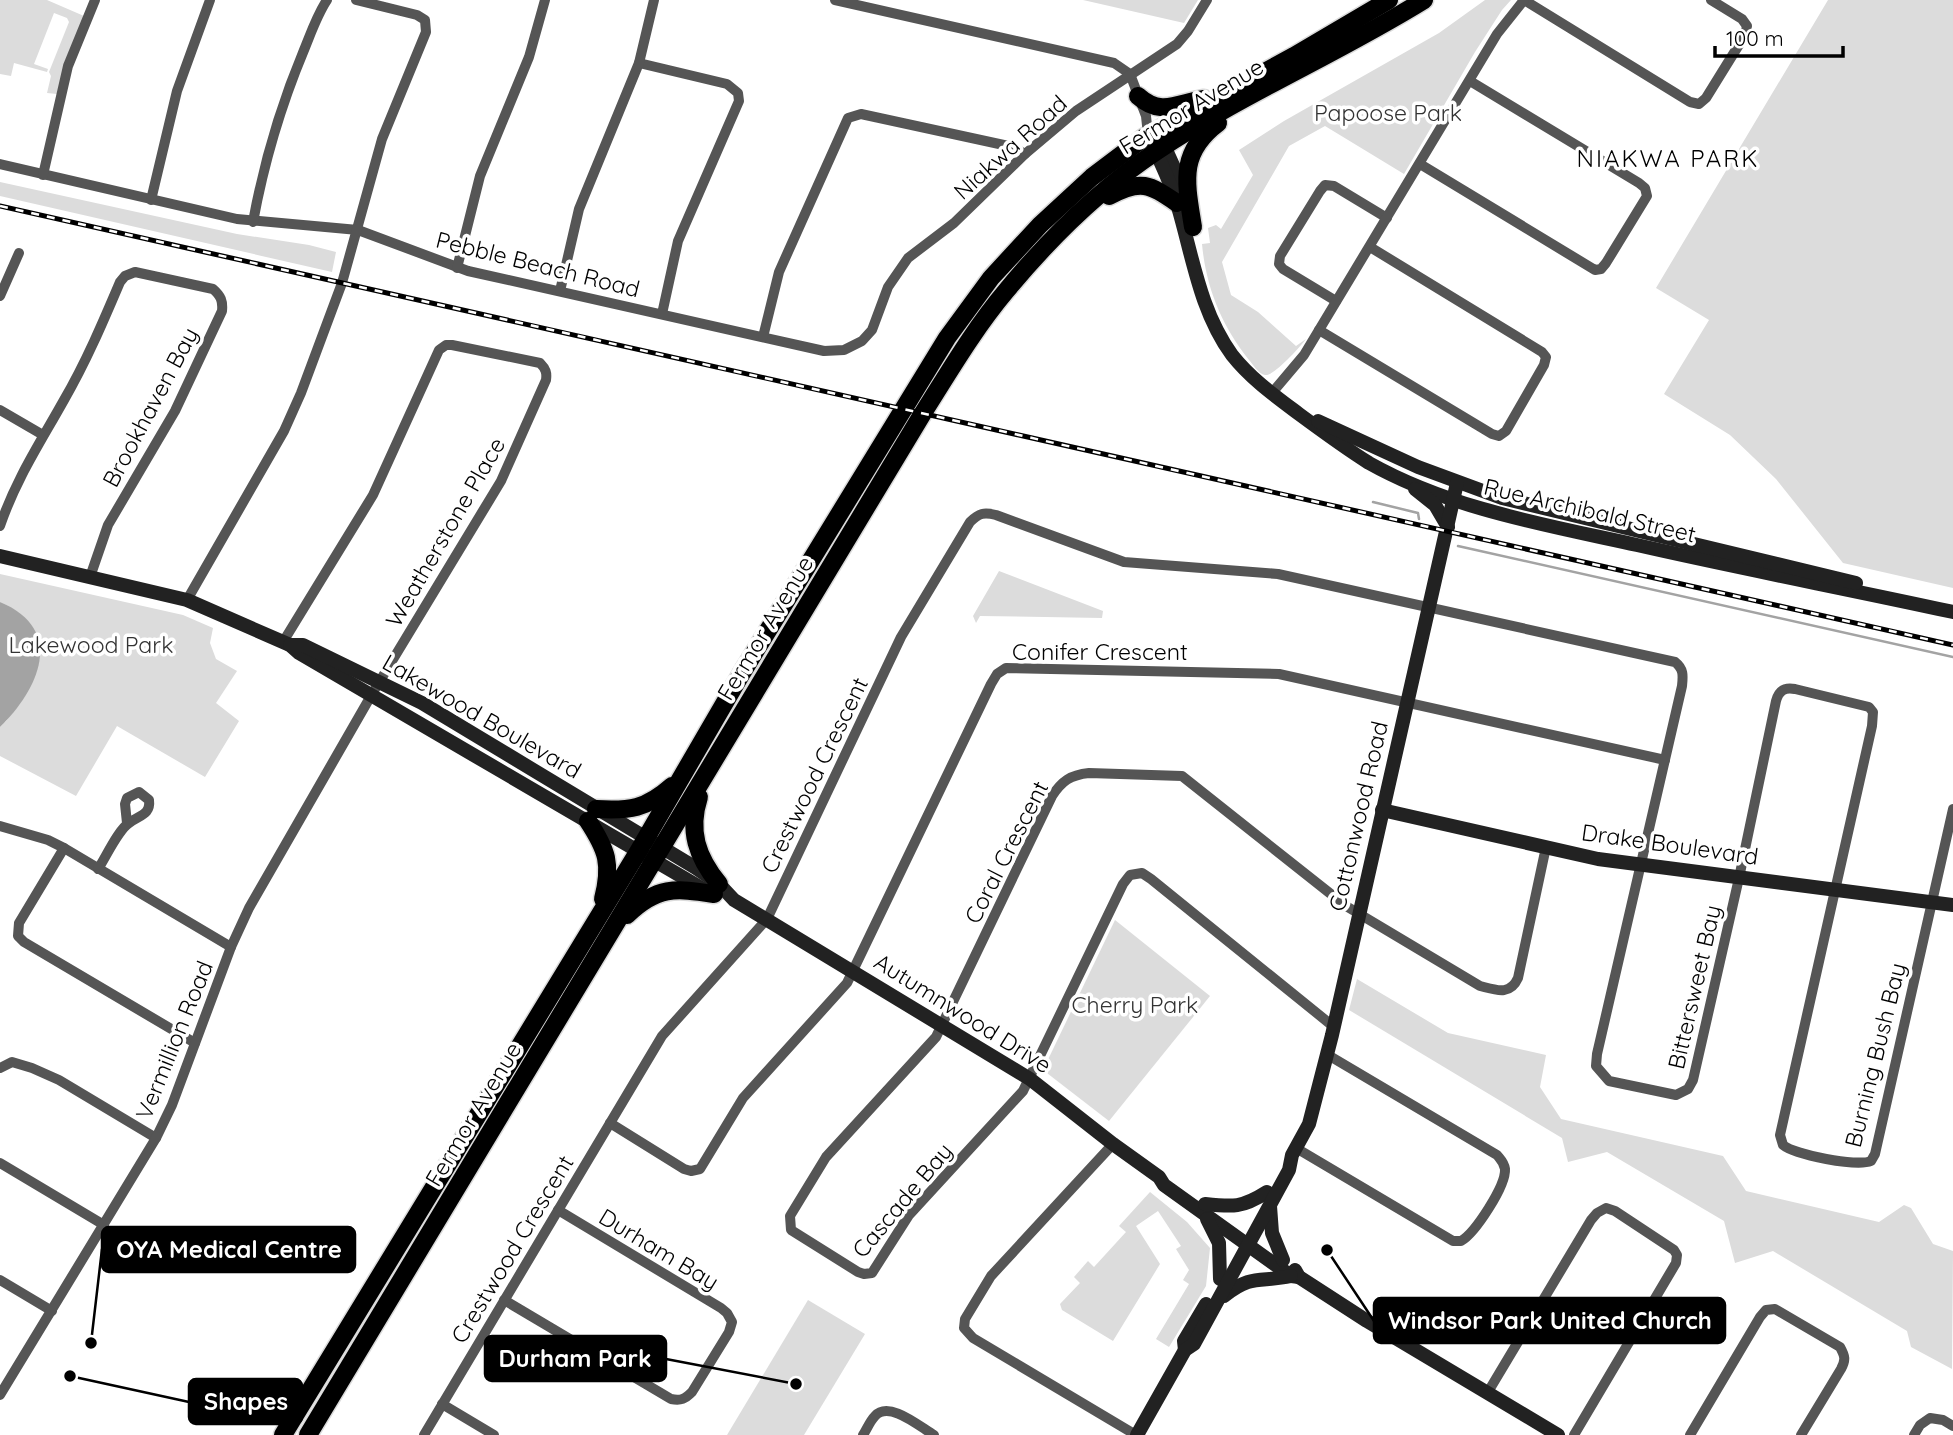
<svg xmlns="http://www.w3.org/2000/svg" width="1953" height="1435" viewBox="0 0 1953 1435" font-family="Quicksand,sans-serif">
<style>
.green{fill:#dcdcdc}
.water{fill:#a3a3a3}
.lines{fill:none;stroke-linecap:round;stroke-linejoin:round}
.stream{stroke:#a3a3a3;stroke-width:2.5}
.highway-casing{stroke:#dbdbdb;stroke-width:21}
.street{stroke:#555;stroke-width:10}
.secondary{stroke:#222;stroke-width:14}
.highway{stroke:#000;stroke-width:18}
.rail-casing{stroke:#000;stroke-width:5}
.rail{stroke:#fff;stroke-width:2.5;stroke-dasharray:8;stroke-linecap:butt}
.labels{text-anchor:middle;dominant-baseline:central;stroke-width:7;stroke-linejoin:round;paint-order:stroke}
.street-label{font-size:23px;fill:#000;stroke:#fff}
.park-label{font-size:23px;fill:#333;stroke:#fff}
.neighbourhood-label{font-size:24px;letter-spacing:2px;fill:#000;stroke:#fff}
.leader{fill:none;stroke:#000;stroke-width:2.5}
.callout-dot{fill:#000;stroke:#fff;stroke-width:2.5}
.callout{fill:#000;stroke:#000;stroke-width:2.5}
.callout-label{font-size:24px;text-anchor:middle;font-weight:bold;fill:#fff}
</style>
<rect width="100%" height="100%" fill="#fff"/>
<g class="green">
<polygon points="0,0 47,0 84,16 65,61 57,94 47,93 51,76 49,72 69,22 67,18 54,13 34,64 48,69 47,72 14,63 11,76 0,74"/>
<polygon points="1083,0 1198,0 1184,23"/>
<path d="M1485,0h26l-9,10 -27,42 -71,122 -79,-48 -36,20 -67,116 9,33 27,17 38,34 10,-7c-6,8 -33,38 -41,36 -7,-1 -12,-11 -16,-15 -27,-34 -43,-72 -47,-116l8,-1 -2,-15 8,-3 5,4 32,-54 -14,-25 45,-29 155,-88z"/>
<polygon points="1828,0 1953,0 1953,588 1843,563 1776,479 1730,435 1664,394 1709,320 1656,288"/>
<polygon points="0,182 237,234 309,245 336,252 332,272 0,196"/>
<polygon points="999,571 1103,611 1102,618 980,616 976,623 973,616"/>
<path d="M0,574l183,41 30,13 -3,15 6,16 21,12 -21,32 23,18 -34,56 -88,-51 -41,70 -76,-40v-29l7,-7 35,-70c-7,-22 -20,-38 -42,-48z"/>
<polygon points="1115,920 1210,996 1109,1121 1043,1070"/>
<polygon points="1357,979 1448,1033 1546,1055 1540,1087 1561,1119 1723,1156 1746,1191 1879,1222 1904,1205 1911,1208 1933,1244 1953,1251 1952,1369 1911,1347 1907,1331 1773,1251 1735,1263 1724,1221 1607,1152 1568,1162 1562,1138 1349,1010"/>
<polygon points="1150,1192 1187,1222 1210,1248 1206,1286 1169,1347 1156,1339 1189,1284 1183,1280 1189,1270 1176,1249 1181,1246 1158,1211 1136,1226 1160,1264 1113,1341 1062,1310 1060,1304 1080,1283 1074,1277 1088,1261 1094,1267 1126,1232 1119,1226"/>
<polygon points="808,1300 865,1334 804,1435 727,1435"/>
</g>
<path class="water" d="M0,602c67,28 38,88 0,125z"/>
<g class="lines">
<g class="stream">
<polyline points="1373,502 1418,513 1419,519"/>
<polyline points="1458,546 1953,657"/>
</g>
<g class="highway-casing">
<g id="highway">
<path d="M1138,96c23,21 40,7 66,3"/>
<path d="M1109,196c32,-17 40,-12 68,7"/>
<path d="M1193,227c-7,-44 -15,-74 25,-104"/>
<path d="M699,797c-11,34 -2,60 20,87"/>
<path d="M596,809c34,2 50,0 76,-23"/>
<path d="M588,821c19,29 24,43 15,78"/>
<path d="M627,915c30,-29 48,-27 87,-21"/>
<polyline points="283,1435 638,852 742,673 947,338 991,278 1040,225 1092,177 1145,137 1294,56 1389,0"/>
<path d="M308,1435l615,-1022c26,-41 51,-84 83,-122 43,-52 95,-103 151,-140 85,-57 180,-97 267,-151"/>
</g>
</g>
<g class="street">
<polyline points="835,0 1114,63 1130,74"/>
<polyline points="1524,0 1690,102 1699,104 1706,98 1745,35 1747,26 1742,19 1711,0"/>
<polyline points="639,63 727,84 738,93 739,101 678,241 662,314"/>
<polyline points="1130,74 1146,116 1148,135"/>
<polyline points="0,164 237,219 358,230 468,271 824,351 844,350 862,341 872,330 888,287 908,258 954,223 1025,154 1076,111 1177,44 1188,31 1207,0"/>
<polyline points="1420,164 1595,270 1601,269 1606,263 1647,196 1645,188 1639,183 1470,81"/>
<polyline points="43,175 68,66 95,0"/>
<polyline points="151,200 177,91 210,0"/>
<path d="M253,222c11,-60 28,-117 51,-172 7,-17 13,-35 23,-50"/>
<polyline points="457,268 480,176 529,57 545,0"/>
<polyline points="560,291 579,209 639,63 654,0"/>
<polyline points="0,296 19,253"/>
<polyline points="1336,301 1283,269 1279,264 1280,256 1320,191 1325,185 1334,186 1387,218"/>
<polyline points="1319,330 1492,434 1499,436 1506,431 1544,365 1546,357 1542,352 1370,247"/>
<polyline points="763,337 779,272 848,118 861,114 1013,147 1025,154"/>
<polyline points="1271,394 1304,355 1497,34 1524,0"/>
<polyline points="0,410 43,435"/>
<path d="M0,526c16,-47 40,-83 64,-126 22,-38 39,-78 56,-118l5,-6 10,-4 78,17c8,7 10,12 9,22l-47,100 -67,114 -18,52"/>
<polyline points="187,600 284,431 301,393 342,283 382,139 426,32 425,20 417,15 356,0"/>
<polyline points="0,826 48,840 64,848 231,947"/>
<polyline points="64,848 19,923 18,936 24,942 195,1043"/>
<path d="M98,869c8,-12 20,-39 31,-46 10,-8 22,-8 20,-23l-10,-8 -12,6 -2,6 2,19"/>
<path d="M1334,1027l-183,-148 -9,-6 -12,2 -7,9 -100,207 -114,124 -37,58 -8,1 -6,-2 -67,-42 -1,-14 36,-59 110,-120 116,-241c10,-15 18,-21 37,-23l93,3 164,130 134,80c16,4 30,10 38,-8l28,-131"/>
<polyline points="0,1068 12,1062 32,1068 59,1080 156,1138"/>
<polyline points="610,1123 684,1169 691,1171 700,1169 743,1098 847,983 991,684 997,674 1006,668 1279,674 1665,760"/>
<polyline points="1113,1144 991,1276 965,1319 964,1328 973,1338 1136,1435"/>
<path d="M1296,1148l157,93h8c14,-8 45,-55 44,-72 -1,-7 -4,-9 -8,-14l-169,-100"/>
<polyline points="0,1163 104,1225"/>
<polyline points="0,1280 52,1311"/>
<path d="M504,1300l167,99c10,2 14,0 21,-7l37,-60 3,-10 -5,-9 -6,-5 -163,-98"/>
<polyline points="1488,1392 1591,1220 1597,1213 1606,1208 1615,1211 1674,1250 1677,1255 1676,1263 1574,1435"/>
<path d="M0,1395l156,-257 16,-33 59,-158 18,-39 123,-214 129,-213 45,-101c1,-7 0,-11 -6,-17l-88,-18h-6l-7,5 -66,145 -90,147"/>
<polyline points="442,1404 494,1435"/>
<path d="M424,1435l238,-399 105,-117 134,-282 69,-115c9,-9 14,-10 26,-7l128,47 154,12 397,88c9,7 8,14 7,24l-85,368 -1,12 13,15 67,14 12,-6 5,-9 46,-202 37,-177c3,-11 9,-14 19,-12l74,18 4,5 -1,14 -92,409 3,10c12,10 74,22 88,16l4,-7 78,-345"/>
<path d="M863,1435c4,-6 7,-14 12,-19 14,-16 45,11 59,19"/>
<path d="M1690,1435l70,-118 6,-7 9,-1 65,38c5,9 6,13 1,22l-40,66"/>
<polyline points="1914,1435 1920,1425 1930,1418 1943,1420 1953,1426"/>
</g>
<g class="secondary">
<polyline points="1161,139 1186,194"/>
<path d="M1152,143c9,21 20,42 26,64 15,51 22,104 54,148 19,24 43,41 67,59 23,17 46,34 70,49 82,46 177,62 268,82 105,24 211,44 316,67"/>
<polyline points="1318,421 1418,467 1502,498 1856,583"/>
<polyline points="1415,489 1435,505 1448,527"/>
<polyline points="0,556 187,600 290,645 299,653 703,889"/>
<polyline points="290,645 303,645 422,703 696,868 719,884 734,900 1030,1079 1113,1144 1159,1177 1164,1185 1291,1276 1299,1277"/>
<polyline points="1382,810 1598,859 1953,905"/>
<path d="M1205,1204c28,3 37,4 62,-12"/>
<polyline points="1270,1206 1272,1233 1283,1260"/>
<polyline points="1207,1219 1219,1243 1220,1279"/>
<polyline points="1295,1270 1299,1277 1367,1321 1558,1435"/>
<path d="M1224,1296c29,-23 36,-13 67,-20"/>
<polyline points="1185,1350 1184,1341 1206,1304"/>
<polyline points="1137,1435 1185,1350 1194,1344 1289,1170 1292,1155 1309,1124 1332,1035 1457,483"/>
</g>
<use href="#highway" class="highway"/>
<g class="rail-casing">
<polyline id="rail" points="0,206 1953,645"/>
</g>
<use href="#rail" class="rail"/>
</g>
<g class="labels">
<g class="street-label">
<text transform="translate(1191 106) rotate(-31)">Fermor Avenue</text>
<text transform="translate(1010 147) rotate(-42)">Niakwa Road</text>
<text transform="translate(538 264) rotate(14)">Pebble Beach Road</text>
<text transform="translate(150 407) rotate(-62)">Brookhaven Bay</text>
<text transform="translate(1590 510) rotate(13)">Rue Archibald Street</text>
<text transform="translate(445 532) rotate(-60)">Weatherstone Place</text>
<text transform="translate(765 628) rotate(-59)">Fermor Avenue</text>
<text x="1100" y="651">Conifer Crescent</text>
<text transform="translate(482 716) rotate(30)">Lakewood Boulevard</text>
<text transform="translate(814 775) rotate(-64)">Crestwood Crescent</text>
<text transform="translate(1358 816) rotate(-77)">Cottonwood Road</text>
<text transform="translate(1670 844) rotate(8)">Drake Boulevard</text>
<text transform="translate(1006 852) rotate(-63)">Coral Crescent</text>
<text transform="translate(1694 987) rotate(-77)">Bittersweet Bay</text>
<text transform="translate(963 1013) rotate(32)">Autumnwood Drive</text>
<text transform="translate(174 1040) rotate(-68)">Vermillion Road</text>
<text transform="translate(1875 1055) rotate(-76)">Burning Bush Bay</text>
<text transform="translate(473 1114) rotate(-59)">Fermor Avenue</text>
<text transform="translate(902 1200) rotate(-50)">Cascade Bay</text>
<text transform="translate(512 1249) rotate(-59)">Crestwood Crescent</text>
<text transform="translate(659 1249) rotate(31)">Durham Bay</text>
</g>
<g class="park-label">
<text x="1388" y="112">Papoose Park</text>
<text x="91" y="644">Lakewood Park</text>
<text x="1135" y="1004">Cherry Park</text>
</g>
<g class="neighbourhood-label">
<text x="1668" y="158">NIAKWA PARK</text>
</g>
</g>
<path class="leader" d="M91 1343L102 1249M1327 1250L1374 1321M796 1384L666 1359M70 1376L189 1402"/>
<g class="callout-dot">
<circle cx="91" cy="1343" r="7"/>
<circle cx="1327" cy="1250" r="7"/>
<circle cx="796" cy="1384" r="7"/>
<circle cx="70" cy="1376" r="7"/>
</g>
<g class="callout">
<rect x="102" y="1227" width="253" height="45" rx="7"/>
<rect x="1374" y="1298" width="351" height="45" rx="7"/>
<rect x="485" y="1336" width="181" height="45" rx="7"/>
<rect x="189" y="1379" width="113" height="45" rx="7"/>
</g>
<g class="callout-label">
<text x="229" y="1258">OYA Medical Centre</text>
<text x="1550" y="1329">Windsor Park United Church</text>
<text x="575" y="1367">Durham Park</text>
<text x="246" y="1410">Shapes</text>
</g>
<path d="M1715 46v10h128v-10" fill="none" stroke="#000000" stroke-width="3.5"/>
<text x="1726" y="46" font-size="21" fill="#000000" stroke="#ffffff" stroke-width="5" paint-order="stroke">100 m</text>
</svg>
